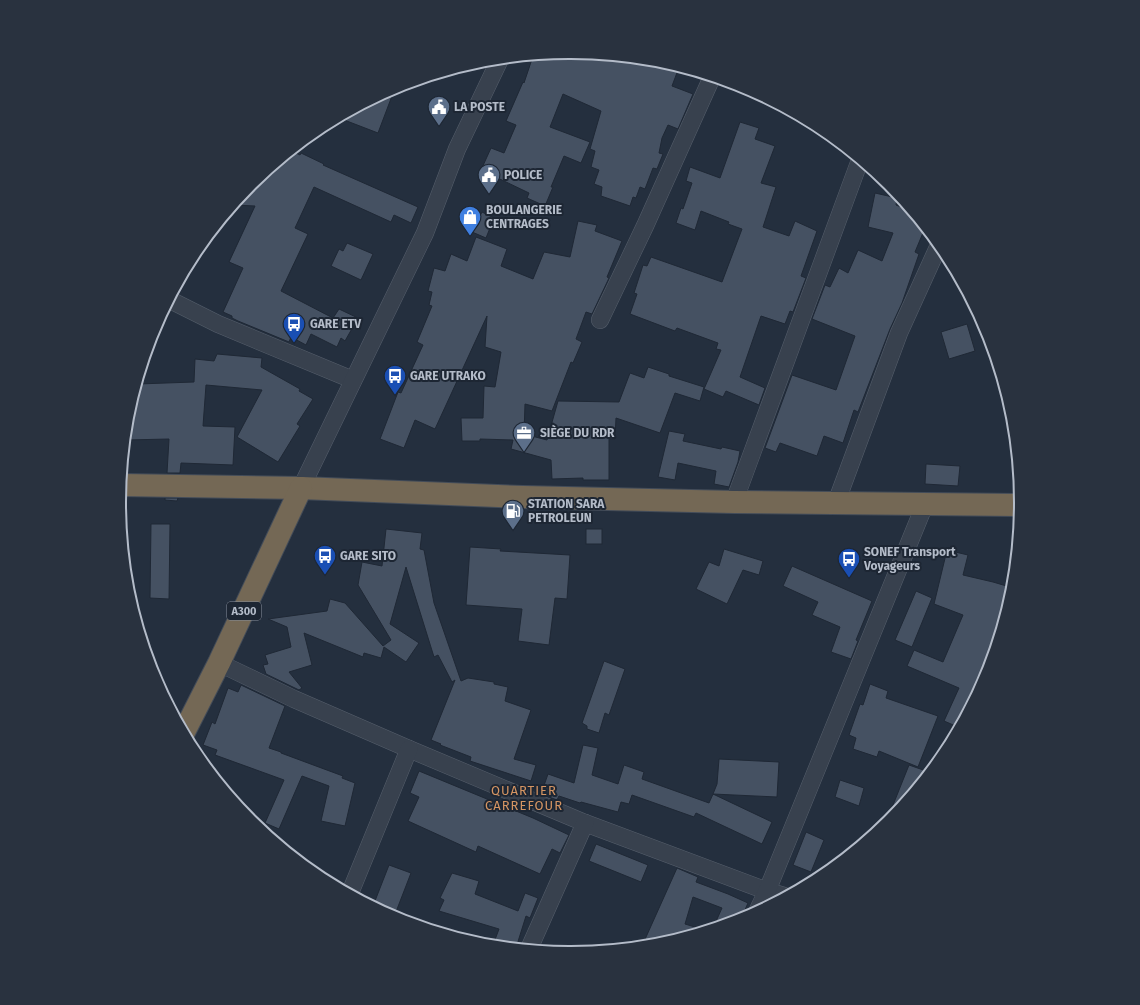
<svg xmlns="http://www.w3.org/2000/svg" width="1140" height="1005" viewBox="0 0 1140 1005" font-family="'Fira Sans',sans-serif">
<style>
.building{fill:#455162;stroke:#1f2835}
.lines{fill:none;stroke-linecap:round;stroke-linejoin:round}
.minor-casing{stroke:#565f6c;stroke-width:18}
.highway-casing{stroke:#434c59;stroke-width:24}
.minor{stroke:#38414e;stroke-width:17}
.highway{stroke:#746855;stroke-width:22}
.labels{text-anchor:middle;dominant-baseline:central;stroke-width:4;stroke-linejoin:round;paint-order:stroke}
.shield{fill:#1d2633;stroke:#878f9c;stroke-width:1}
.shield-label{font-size:11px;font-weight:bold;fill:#b4bcc9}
.poi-label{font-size:12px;font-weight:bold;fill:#b4bcc9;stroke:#1d2633;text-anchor:start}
.neighbourhood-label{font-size:13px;letter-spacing:1px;fill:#d59563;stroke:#1d2633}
.rim{fill:none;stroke:#b4bcc9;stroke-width:2}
</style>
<rect width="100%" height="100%" fill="#242f3e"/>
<g class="building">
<polygon points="571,52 655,60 678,70 672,86 693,94 678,129 668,125 662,138 659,153 663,154 657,169 653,168 645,189 640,187 636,198 633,197 630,206 601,196 602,187 594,184 599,170 591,167 595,151 590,149 601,111 563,94 550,127 590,142 581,163 564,156 551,187 553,187 545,206 527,198 529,193 481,170 491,148 504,153 516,125 506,121 523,82 524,83 533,56"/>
<polygon points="395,88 378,133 339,118 390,91"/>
<polygon points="740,122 759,128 755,139 775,146 761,183 776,187 763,227 789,236 795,221 817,231 801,276 806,278 793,312 790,311 785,324 761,316 740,377 765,388 759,405 726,391 723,397 704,389 721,350 716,349 718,343 677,328 675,331 630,314 637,294 634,293 643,265 647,266 651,257 722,282 742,229 728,224 729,222 701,211 695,230 676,223 681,208 683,209 692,183 686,181 690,167 720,178"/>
<polygon points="292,151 300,155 301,153 324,164 323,165 418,207 411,223 394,215 391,222 314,187 295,228 308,234 281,291 333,318 339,309 358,318 345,341 341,338 337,347 311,334 306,345 291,337 289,342 238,321 232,318 232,316 223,312 243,268 229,262 255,206 234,205 252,184"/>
<polygon points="875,193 897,198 896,205 911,211 925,228 915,252 919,254 902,303 890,329 858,412 854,410 843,443 824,436 817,456 780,443 776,452 765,448 792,375 836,390 855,336 812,319 825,285 830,287 839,268 848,273 858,250 882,261 893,233 868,227"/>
<polygon points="482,212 494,218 486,238 472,232"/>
<polygon points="578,221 597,225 595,231 622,241 607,277 609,278 592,314 586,312 576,339 582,342 573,363 571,362 552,411 525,404 524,434 547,440 558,401 619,402 630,373 644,378 648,367 669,374 669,376 704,387 700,401 675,393 660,433 616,418 615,439 609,439 609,480 583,480 583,478 552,479 551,460 511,449 513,440 480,439 480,441 462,441 461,418 483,418 484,386 495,387 501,352 485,347 487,316 435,429 415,420 404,448 380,439 398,392 401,393 423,345 417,342 432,306 429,305 432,292 428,291 434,268 445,271 451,254 467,261 476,237 507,249 501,266 533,279 544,252 570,257"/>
<polygon points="347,243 373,254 361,280 331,266 339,249 343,251"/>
<polygon points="967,324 975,351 949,359 941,332"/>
<polygon points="217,354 262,358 261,367 300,389 299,391 313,399 297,424 300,426 278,462 237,437 262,390 206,385 203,426 235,427 233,465 181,463 180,473 167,473 169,439 126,440 128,414 138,384 194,382 195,359 214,361"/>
<polygon points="669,431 685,434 683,441 721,449 722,447 740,451 738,462 729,487 714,484 716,471 678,463 675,480 658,477"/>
<polygon points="926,464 960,466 958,486 925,484"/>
<polygon points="165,498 178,498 177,501 165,500"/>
<polygon points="151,524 170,524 169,599 150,598"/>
<polygon points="386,529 422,533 420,549 424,550 434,603 461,681 468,678 494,682 494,684 508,687 505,701 531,710 514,759 536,765 531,781 470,761 471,757 440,745 441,744 431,740 455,680 452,682 438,655 434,657 406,567 390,624 419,643 406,662 384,647 381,658 364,653 363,657 304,633 312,665 289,672 302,688 299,690 266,674 263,665 268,664 265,655 291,647 287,627 268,619 327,611 330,599 345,603 383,646 391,640 358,585 362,562 382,566"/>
<rect x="586" y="529" width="16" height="15"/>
<polygon points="470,547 501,549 500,551 570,555 567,599 555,598 549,645 518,641 522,609 466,605"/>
<polygon points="724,549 763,561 759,575 743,570 727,604 696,589 709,562 719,566"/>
<polygon points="947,550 968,555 963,575 993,582 1010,587 1002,613 1005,614 986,675 958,727 944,721 959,688 907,666 914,650 943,662 963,615 934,604"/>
<polygon points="792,566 872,601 856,640 858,641 851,659 831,652 840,627 812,615 818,602 783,586"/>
<polygon points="916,591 932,598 912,647 895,640"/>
<polygon points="604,661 625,669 609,715 605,713 599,733 587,729 587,726 582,723"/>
<polygon points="870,684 888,691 886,698 938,716 918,767 879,751 877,757 853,749 856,738 849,735 860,704 863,705"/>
<polygon points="241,685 285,706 269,748 281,752 281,753 343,776 342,778 355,783 345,826 321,821 329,786 302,776 279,829 265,823 284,780 215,755 217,750 203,745 212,722 215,724 228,688 238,692"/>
<polygon points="583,745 598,748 592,775 618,784 624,765 644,772 642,779 709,803 713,794 772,822 762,844 696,813 694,817 632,795 629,804 621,802 618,812 581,802 580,803 559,796 557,800 541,794 548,774 574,783"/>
<polygon points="719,759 779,762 777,797 713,794 717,784"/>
<polygon points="909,765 929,772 892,817 889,815"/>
<polygon points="419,771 533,818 569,835 560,853 552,849 540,874 478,846 476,852 408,821 419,797 410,793"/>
<polygon points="840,780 864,788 859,806 835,797"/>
<polygon points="806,832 824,840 811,872 793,865"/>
<polygon points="596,844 648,865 641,882 589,861"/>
<polygon points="389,865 411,873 394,917 373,906"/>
<polygon points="677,868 698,877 696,882 728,894 748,903 741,919 713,928 722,908 693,897 685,924 705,930 658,944 642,946"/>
<polygon points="452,873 479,881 475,894 518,911 525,893 538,898 530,918 526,916 516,948 493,945 499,929 439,911 444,900 440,898"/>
</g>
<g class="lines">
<g class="minor-casing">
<g id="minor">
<polyline points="170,300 218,324 353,380"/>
<polyline points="600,320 645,226 712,77"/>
<polyline points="301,488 425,233 457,149 500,59"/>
<polyline points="734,502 860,160"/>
<polyline points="836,503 899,333 939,245"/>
<polyline points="219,663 294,699 409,749 585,823 767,891 784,896"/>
<polyline points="350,893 409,749"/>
<polyline points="758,910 767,891 925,504"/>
<polyline points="529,949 585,823"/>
</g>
</g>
<g class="highway-casing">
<g id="highway">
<polyline points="121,485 301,488 523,497 734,502 1020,505"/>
<polyline points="184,732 219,663 301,488"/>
</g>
</g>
<use href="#minor" class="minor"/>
<use href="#highway" class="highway"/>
</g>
<defs>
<g id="civic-pin" transform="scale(1.15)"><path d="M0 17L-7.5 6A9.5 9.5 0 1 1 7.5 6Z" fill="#5c6f8a" stroke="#1d2633"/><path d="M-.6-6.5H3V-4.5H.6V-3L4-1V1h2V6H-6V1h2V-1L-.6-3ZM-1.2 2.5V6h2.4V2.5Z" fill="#fff"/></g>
<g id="shop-pin" transform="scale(1.15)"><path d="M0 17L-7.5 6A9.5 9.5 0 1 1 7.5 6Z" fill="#3f7fe0" stroke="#1d2633"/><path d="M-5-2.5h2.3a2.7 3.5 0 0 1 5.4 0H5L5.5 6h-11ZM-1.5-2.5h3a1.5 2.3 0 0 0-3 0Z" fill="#fff"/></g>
<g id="bus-pin" transform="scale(1.15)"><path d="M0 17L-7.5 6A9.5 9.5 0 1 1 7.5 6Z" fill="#1a4fb4" stroke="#1d2633"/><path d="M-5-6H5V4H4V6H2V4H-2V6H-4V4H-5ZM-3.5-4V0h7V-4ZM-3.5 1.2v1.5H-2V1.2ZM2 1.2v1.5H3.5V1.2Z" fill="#fff"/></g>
<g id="office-pin" transform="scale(1.15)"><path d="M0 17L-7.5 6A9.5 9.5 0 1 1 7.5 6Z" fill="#5c6f8a" stroke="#1d2633"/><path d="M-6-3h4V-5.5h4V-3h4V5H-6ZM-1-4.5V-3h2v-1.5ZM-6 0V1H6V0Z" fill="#fff"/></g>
<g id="fuel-pin" transform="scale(1.15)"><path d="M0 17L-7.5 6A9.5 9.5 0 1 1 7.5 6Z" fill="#5c6f8a" stroke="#1d2633"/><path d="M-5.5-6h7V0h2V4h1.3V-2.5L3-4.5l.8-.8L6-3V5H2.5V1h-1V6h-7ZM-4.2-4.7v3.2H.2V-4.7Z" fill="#fff"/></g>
</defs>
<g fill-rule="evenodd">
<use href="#civic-pin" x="439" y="107"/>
<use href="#civic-pin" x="489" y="175"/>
<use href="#shop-pin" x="470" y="217"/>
<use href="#bus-pin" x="294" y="324"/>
<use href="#bus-pin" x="395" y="376"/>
<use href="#office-pin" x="524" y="433"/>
<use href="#fuel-pin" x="513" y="511"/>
<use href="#bus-pin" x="325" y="556"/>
<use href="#bus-pin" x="849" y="559"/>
</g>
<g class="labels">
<rect class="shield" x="227" y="602" width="34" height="18" rx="3"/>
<g class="shield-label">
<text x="244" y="611">A300</text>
</g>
<g class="poi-label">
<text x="454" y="107">LA POSTE</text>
<text x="504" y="175">POLICE</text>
<text x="486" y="210">BOULANGERIE<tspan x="486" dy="14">CENTRAGES</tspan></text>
<text x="310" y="324">GARE ETV</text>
<text x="410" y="376">GARE UTRAKO</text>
<text x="540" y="433">SIÈGE DU RDR</text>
<text x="528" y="504">STATION SARA<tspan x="528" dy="14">PETROLEUN</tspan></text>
<text x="864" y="552">SONEF Transport<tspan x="864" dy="14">Voyageurs</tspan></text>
<text x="340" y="556">GARE SITO</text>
</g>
<g class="neighbourhood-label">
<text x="524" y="790">QUARTIER<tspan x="524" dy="15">CARREFOUR</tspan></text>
</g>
</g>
<path d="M0 0H1140V1005H0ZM569 59H571A443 443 0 0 1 1014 502V503A443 443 0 0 1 571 946H569A443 443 0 0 1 126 503V502A443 443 0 0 1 569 59Z" fill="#29323f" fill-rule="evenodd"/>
<path class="rim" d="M569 59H571A443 443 0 0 1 1014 502V503A443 443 0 0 1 571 946H569A443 443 0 0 1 126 503V502A443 443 0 0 1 569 59Z"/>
</svg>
